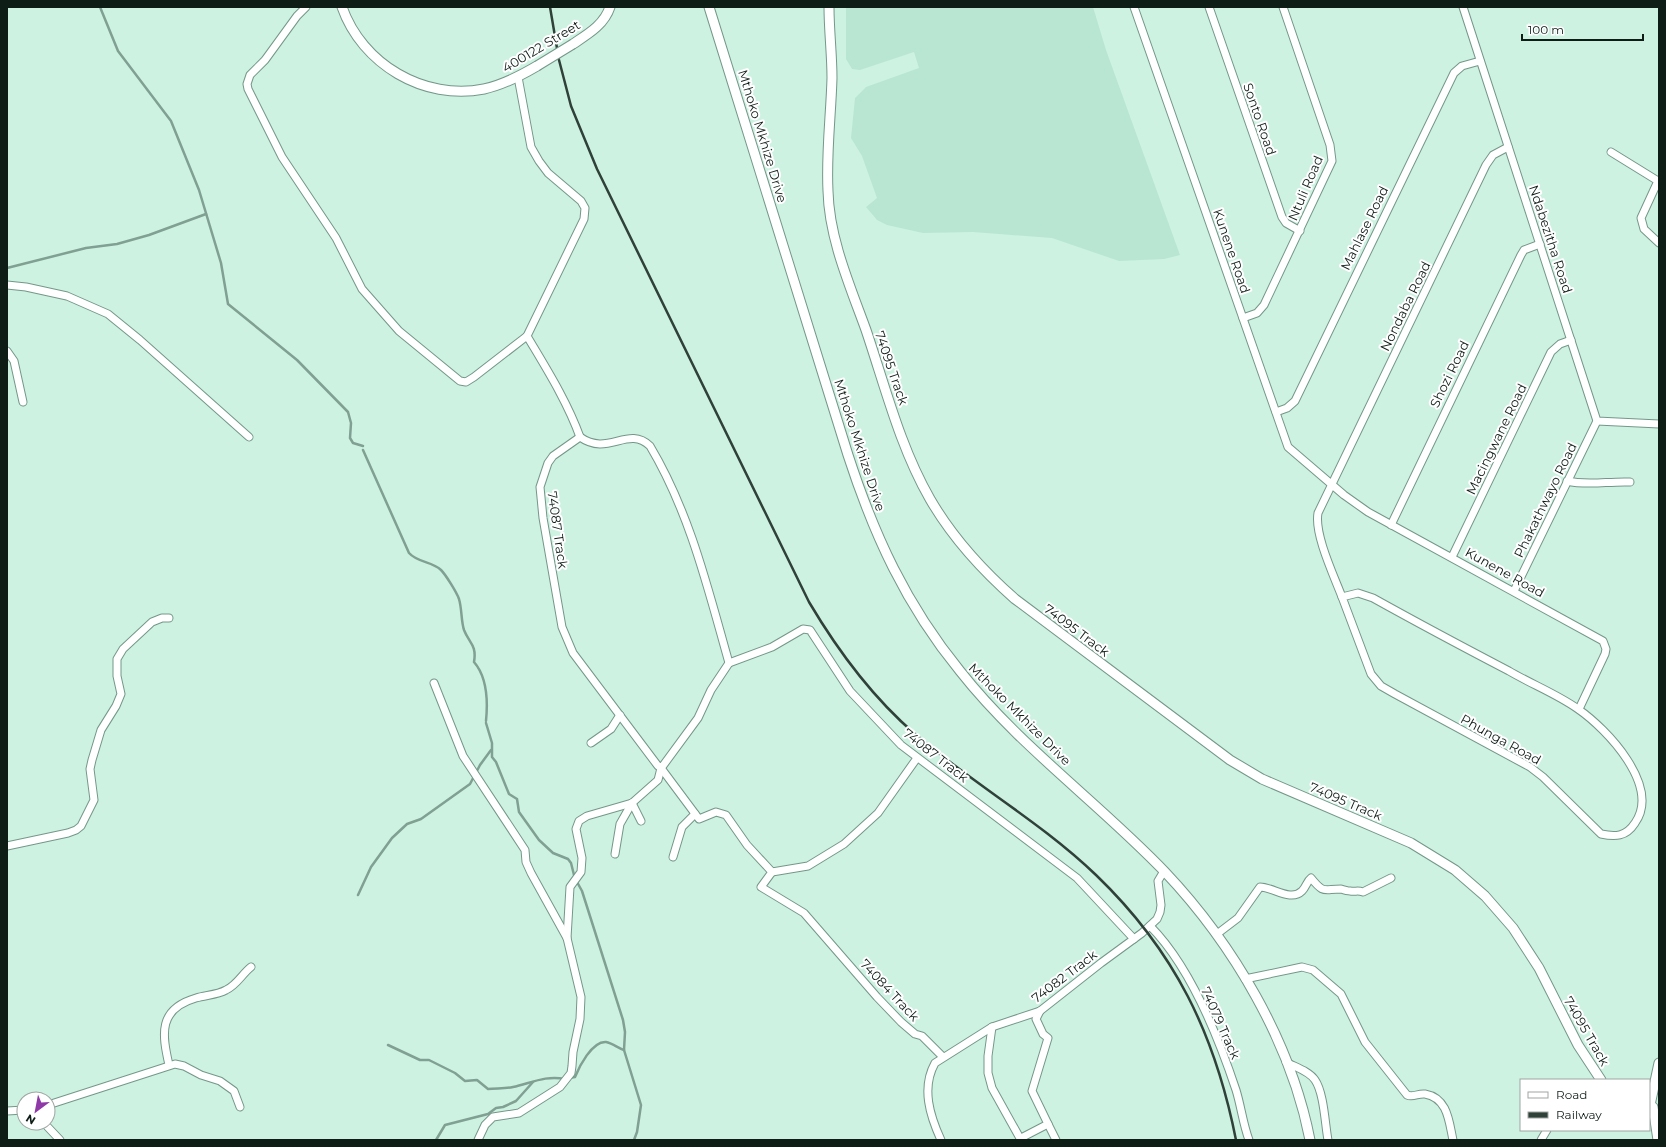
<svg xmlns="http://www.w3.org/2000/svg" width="1666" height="1147" viewBox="0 0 1666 1147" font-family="Montserrat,sans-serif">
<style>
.built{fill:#b9e6d3}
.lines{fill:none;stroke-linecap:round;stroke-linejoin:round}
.stream{stroke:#7fa092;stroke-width:2.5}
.minor-casing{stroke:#749789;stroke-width:9}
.tertiary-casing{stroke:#749789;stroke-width:11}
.minor{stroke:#fff;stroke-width:7}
.tertiary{stroke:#fff;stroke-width:9}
.rail{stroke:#2f4139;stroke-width:2.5}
.tertiary-bridge-casing{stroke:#749789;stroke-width:11;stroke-linecap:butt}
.tertiary-bridge{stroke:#fff;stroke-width:9}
.labels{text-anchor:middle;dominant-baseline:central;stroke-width:4;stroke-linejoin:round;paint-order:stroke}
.street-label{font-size:13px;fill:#0f1d17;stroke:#fff}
</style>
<rect width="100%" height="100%" fill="#cdf2e2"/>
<polygon class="built" points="846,7 1093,7 1106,50 1180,255 1164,259 1119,261 1052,238 973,232 923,233 887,225 877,220 866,207 877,198 862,156 851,138 855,98 866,87 919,68 914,52 860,70 852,69 846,59"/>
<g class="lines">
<g class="stream">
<polyline points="100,7 118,51 171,121 199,190 221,263 228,304 297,360 348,412 351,423 350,438 353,443 363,446"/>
<polyline points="7,268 86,248 117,244 149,235 206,214"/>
<path d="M363,450l46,103c9,10 23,8 32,17 5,5 16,23 18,29 3,10 2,22 5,31 5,13 13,15 10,32 13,15 14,39 12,59"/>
<polyline points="486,723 492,743 492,757 496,762 509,794 517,799 519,812 539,840 553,853 568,859 571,863 575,879"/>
<polyline points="577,882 582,891 623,1020 625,1032 624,1050 641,1105 637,1132 634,1140"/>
<polyline points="358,895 371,867 392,838 407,824 421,819 470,784 480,765 491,750"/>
<path d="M388,1045l32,15h9l26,13 10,8 12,-1 11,9c8,-1 17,0 25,-2 18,-4 33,-12 52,-8"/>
<path d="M569,1078l6,-1c4,-10 17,-36 31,-35 6,1 12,6 18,8"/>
<polyline points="436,1140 445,1125 488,1114 496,1108 503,1107 516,1101 533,1082"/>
</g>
<g class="minor-casing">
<g id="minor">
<polyline points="306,7 297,16 265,60 250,75 247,84 248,89 282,157 336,238 362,289 399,331 460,381 466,382 474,377 527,336 584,219 585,208 581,201 548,173 539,161 531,147 518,77"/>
<polyline points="1134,7 1288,447 1344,495 1368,512 1603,641 1606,649 1605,654 1579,709"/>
<polyline points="1209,7 1282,217 1286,223 1300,231"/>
<polyline points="1463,7 1597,421 1659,424"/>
<polyline points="1611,152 1658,181 1641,218 1644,229 1659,243"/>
<polyline points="7,285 26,287 67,296 108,314 140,340 249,437"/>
<polyline points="1243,318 1257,313 1264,305 1332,161 1330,145 1283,7"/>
<path d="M527,336c19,32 40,65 53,101"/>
<polyline points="7,351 14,361 23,402"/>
<polyline points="1276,412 1287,408 1295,401 1454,73 1462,66 1480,61"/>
<path d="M580,437c28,20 48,-12 70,9 40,67 58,143 79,217l-18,27 -13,28 -36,49 -4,-1 -85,-113 -11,-26 -19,-109 -3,-31 8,-24 5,-7z"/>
<path d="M1567,481c21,5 41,0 63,1"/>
<polyline points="1391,525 1521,255 1524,250 1540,244"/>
<polyline points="1452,557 1551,352 1560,344 1571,340"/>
<polyline points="1514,591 1597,421"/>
<path d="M1358,593l15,5c45,25 90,49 136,73 22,13 48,23 69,38 29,20 83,77 57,114 -9,14 -20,14 -34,11l-58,-57 -13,-10 -135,-73 -14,-8 -10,-12 -29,-77z"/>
<path d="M1342,597c-8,-21 -28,-63 -24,-84l168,-348 7,-10 15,-8"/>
<polyline points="729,663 772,647 803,629 810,630 850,691 901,745 1077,878 1134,939"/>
<polyline points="434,683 463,756 525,850 526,862 531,873 567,938 581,997 580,1019 573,1052 572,1066 571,1073 560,1087 519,1113 493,1117 485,1125 478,1140"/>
<polyline points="591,743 611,729 620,715"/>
<polyline points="661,768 699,819 716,812 726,815 747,845 772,872 761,887 804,913 877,997 901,1022 915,1034 922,1036 943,1057"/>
<polyline points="632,803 641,821"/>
<polyline points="7,846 68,833 76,830 81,826 94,800 90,769 92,760 101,730 116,706 121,694 117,676 117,659 123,649 152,622 162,618 169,618"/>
<polyline points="615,854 620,824 632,803"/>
<polyline points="673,857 682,827 695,814"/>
<polyline points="772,872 808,866 844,844 878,813 917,758"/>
<path d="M1150,926c40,40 68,110 86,164 5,16 7,34 13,50"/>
<path d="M1217,934l21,-16 22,-31c13,0 31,15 42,4 4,-4 5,-10 9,-13 13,16 12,11 30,11 3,1 6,2 9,2 6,1 7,-1 13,1l28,-14"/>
<polyline points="567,938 570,887 581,872 582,858 576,829 579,821 587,816 632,803 658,780 661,768"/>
<path d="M1245,979l57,-12 11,3 28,24 24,48 42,53c6,3 11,-2 18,-1 23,4 24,28 28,46"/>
<polyline points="992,1027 988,1056 988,1073 992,1088 1021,1140"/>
<path d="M1286,1062c9,5 23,9 29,18 9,13 10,44 13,60"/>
<path d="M169,1065c-7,-31 -11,-56 27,-67 10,-3 21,-3 30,-8 11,-5 16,-16 25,-23"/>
<polyline points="48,1105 175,1064 184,1066 201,1075 220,1081 234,1091 240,1107"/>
<polyline points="7,1111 24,1110"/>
<polyline points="44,1123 60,1140"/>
<polyline points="1048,1124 1056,1140"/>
<polyline points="1021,1138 1048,1124 1032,1091 1048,1038 1043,1034 1036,1019 1040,1011"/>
<path d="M941,1140c-11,-24 -20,-52 -6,-77l57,-36 48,-16 61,-48 41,-30 15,-14 3,-7 1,-7 -3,-24 6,-10"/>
<polyline points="1541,1140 1547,1130"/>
</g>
</g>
<g class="tertiary-casing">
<g id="tertiary">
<path d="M342,7c20,57 82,94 142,82 19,-4 36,-13 53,-23"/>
<path d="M709,7l139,448c26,80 58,150 112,216 59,75 139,132 205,201 68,72 126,170 145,268"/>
<path d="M829,7c0,24 3,47 3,71 -1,37 -6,75 -4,113 1,47 22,95 38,139 19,56 34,117 64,169 22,38 52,71 85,100l215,161 32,19 149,64 44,27 30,26 28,32 26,40 39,77 23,35"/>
<path d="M573,44c15,-10 31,-19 37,-37"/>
<polyline points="1658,1140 1653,1107 1650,1105 1659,1063"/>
</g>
</g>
<use href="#minor" class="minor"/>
<use href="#tertiary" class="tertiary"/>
<path class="rail" d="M550,7l9,53 12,46 26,63 212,433c29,49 62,94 106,132 58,50 126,88 181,141 79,76 119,159 140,265"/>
<g class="tertiary-bridge-casing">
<polyline id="tertiary-bridge" points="537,66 573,44"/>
</g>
<use href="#tertiary-bridge" class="tertiary-bridge"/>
</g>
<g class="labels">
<g class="street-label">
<text transform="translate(541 46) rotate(-31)">400122 Street</text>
<text transform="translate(1260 119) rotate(71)">Sonto Road</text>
<text transform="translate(763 136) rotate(73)">Mthoko Mkhize Drive</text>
<text transform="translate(1305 188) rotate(-67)">Ntuli Road</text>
<text transform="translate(1364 228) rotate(-64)">Mahlase Road</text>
<text transform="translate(1551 239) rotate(72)">Ndabezitha Road</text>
<text transform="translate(1232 251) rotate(71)">Kunene Road</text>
<text transform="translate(1405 306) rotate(-64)">Nondaba Road</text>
<text transform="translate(892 368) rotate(71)">74095 Track</text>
<text transform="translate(1449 374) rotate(-64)">Shozi Road</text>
<text transform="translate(1496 439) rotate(-64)">Macingwane Road</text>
<text transform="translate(860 445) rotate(72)">Mthoko Mkhize Drive</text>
<text transform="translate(1545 500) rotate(-64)">Phakathwayo Road</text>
<text transform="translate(558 530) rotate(82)">74087 Track</text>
<text transform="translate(1505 572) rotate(29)">Kunene Road</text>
<text transform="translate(1077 630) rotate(37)">74095 Track</text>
<text transform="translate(1020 714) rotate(45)">Mthoko Mkhize Drive</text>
<text transform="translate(1501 739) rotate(29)">Phunga Road</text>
<text transform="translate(936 755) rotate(38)">74087 Track</text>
<text transform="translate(1346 801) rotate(23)">74095 Track</text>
<text transform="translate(1064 976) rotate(-37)">74082 Track</text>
<text transform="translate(890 990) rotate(47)">74084 Track</text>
<text transform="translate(1221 1023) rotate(66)">74079 Track</text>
<text transform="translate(1587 1031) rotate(60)">74095 Track</text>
</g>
</g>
<rect width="1666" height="1147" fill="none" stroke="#0f1d17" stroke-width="16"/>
<rect x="1520" y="1079" width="130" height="52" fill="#ffffff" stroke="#9fa5a2"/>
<rect x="1528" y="1092" width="20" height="6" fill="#ffffff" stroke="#9fa5a2"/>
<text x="1556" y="1099" font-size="12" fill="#0f1d17">Road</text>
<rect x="1528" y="1112" width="20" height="6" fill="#2f4139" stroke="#9fa5a2"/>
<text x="1556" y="1119" font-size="12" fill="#0f1d17">Railway</text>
<g transform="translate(36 1111) rotate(212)"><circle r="19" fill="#ffffff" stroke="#9fa5a2"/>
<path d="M0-3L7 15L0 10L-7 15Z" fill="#8e39a7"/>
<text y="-6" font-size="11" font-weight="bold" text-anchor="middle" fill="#0f1d17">N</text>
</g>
<path d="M1522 34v6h121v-6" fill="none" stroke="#0f1d17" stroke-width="2"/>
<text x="1528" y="34" font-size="12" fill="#0f1d17" stroke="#ffffff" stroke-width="3" paint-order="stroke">100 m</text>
</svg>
